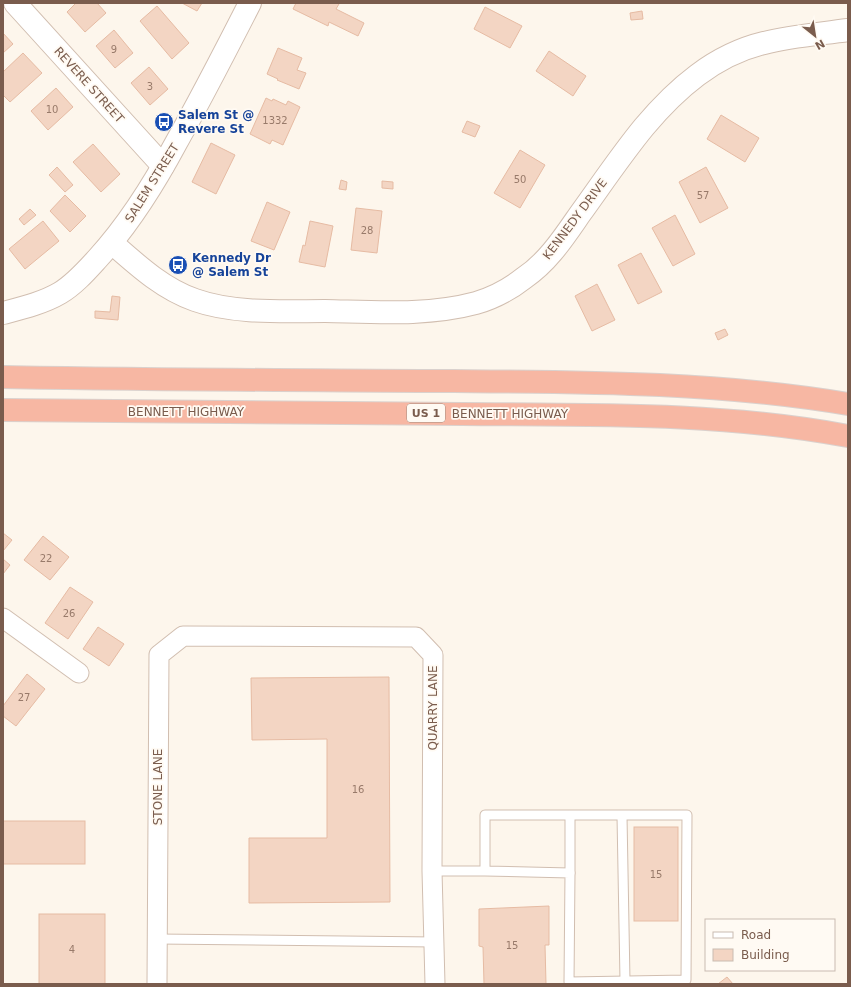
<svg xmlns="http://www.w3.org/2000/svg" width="851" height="987" viewBox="0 0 851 987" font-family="'DejaVu Sans',sans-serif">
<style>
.building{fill:#f3d5c3;stroke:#e6bba3}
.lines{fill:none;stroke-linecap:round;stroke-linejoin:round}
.service-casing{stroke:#d1beb0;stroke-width:11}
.minor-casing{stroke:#d1beb0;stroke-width:21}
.tertiary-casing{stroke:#d1beb0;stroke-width:24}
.motorway-casing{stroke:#dad1cd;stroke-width:24}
.service{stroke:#fff;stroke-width:9}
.minor{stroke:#fff;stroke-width:19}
.tertiary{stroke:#fff;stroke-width:22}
.motorway{stroke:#f7b7a3;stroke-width:22}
.labels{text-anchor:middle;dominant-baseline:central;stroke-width:3.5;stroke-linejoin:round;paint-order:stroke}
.number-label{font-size:10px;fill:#987a6a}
.shield{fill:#fffaf3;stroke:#a28b7f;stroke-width:1}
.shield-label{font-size:11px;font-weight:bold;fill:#7a5c4d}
.street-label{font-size:12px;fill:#7a5c4d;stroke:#fffaf3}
.transit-label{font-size:12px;font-weight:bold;fill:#164399;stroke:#fffaf3;text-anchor:start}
</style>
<rect width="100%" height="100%" fill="#fdf6ec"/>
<g class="building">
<polygon points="76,3 97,3 106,13 85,32 67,12"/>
<polygon points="182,3 202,3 197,11"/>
<polygon points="296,3 336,3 339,4 336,9 364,23 358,36 329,22 328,26 293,9"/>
<polygon points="157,6 189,43 172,59 140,21"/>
<polygon points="485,7 522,26 510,48 474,29"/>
<polygon points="642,11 643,19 631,20 630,13"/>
<polygon points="114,30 133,53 115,68 96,46"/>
<polygon points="3,33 13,44 3,53"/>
<polygon points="278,48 302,58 297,70 306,73 299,89 277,80 278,79 267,74"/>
<polygon points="549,51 586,76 573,96 536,71"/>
<polygon points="23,53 42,73 10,102 3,95 3,72"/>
<polygon points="149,67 168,89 150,105 131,83"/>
<polygon points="56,88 73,107 48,130 31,111"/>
<polygon points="266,98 272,101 273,99 286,105 288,101 300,107 283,145 272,140 270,144 250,134"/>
<polygon points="721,115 759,138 745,162 707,139"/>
<polygon points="467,121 480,126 475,137 462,132"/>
<polygon points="211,143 235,155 216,194 192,182"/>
<polygon points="93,144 120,174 101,192 73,162"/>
<polygon points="520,150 545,165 520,208 494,193"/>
<polygon points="57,167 73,185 65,192 49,175"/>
<polygon points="706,167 728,208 700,223 679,182"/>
<polygon points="341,180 347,182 346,190 339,189"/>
<polygon points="382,181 393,182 393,189 382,188"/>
<polygon points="65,195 86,216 70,232 50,211"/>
<polygon points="267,202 290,212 274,250 251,241"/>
<polygon points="356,208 382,211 377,253 351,250"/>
<polygon points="30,209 36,215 24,225 19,219"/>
<polygon points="675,215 695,254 673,266 652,228"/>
<polygon points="43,221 59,241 25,269 9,249"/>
<polygon points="310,221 333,226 325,267 299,262 303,245 305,246"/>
<polygon points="641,253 662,292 638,304 618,265"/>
<polygon points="597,284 615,320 592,331 575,296"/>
<polygon points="112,296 120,297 118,320 95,318 95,311 110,312"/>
<polygon points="725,329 728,335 718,340 715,333"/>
<polygon points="3,533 12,540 3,551"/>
<polygon points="43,536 69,557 50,580 24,560"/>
<polygon points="3,559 10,565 3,574"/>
<polygon points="70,587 93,602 68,639 45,623"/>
<polygon points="98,627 124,644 109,666 83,649"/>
<polygon points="27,674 45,689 16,726 3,716 3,706"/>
<polygon points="389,677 390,902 249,903 249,838 327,838 327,739 252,740 251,678"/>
<rect x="3" y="821" width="82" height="43"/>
<rect x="634" y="827" width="44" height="94"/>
<polygon points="549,906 549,945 545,945 546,984 484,984 483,947 479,946 479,909"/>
<rect x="39" y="914" width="66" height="70"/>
<polygon points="727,977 733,984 718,984"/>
</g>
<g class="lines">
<g class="service-casing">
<g id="service">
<polyline points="622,816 625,981"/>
<polyline points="432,871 485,871 570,873 569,982 686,980 687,815 485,815 485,871"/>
<polyline points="570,873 570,816"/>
<polyline points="157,939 435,942"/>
</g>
</g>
<g class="minor-casing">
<g id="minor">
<polyline points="3,618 79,673"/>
<polyline points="157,984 159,655 183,636 416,637 433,655 432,871 435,984"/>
</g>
</g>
<g class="tertiary-casing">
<g id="tertiary">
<polyline points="15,3 163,166"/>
<path d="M112,243c25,22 51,46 83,57 39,14 89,11 130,11 50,1 103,5 151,-8 17,-5 34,-14 48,-25 24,-16 40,-41 56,-64 21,-29 41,-59 64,-87 32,-38 70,-72 120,-84 27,-7 56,-9 84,-13"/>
<path d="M3,313c19,-5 40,-10 57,-20 15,-9 27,-23 38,-35 32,-35 56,-74 78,-115 26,-46 50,-93 74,-140"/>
</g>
</g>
<g class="motorway-casing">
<g id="motorway">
<path d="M3,377c150,3 300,3 451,4 132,1 263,1 394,23"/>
<path d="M3,410c153,2 306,3 459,4 129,1 259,-2 386,22"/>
</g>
</g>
<use href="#service" class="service"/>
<use href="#minor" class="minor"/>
<use href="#tertiary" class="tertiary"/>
<use href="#motorway" class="motorway"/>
</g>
<defs>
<g id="bus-disc" transform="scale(1)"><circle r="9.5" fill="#1a4fb4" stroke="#fffaf3"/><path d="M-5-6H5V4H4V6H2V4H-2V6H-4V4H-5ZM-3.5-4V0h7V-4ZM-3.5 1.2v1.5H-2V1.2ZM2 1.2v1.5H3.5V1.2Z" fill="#fff"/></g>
</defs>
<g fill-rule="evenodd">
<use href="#bus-disc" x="164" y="122"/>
<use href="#bus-disc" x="178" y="265"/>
</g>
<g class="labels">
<g class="number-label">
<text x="114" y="49">9</text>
<text x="150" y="86">3</text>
<text x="52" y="109">10</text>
<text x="275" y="120">1332</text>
<text x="520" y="179">50</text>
<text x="703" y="195">57</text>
<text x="367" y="230">28</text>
<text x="46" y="558">22</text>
<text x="69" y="613">26</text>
<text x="24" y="697">27</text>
<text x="358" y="789">16</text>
<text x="656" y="874">15</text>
<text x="512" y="945">15</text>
<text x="72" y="949">4</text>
</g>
<rect class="shield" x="407" y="404" width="38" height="18" rx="3"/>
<g class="shield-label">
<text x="426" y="413">US 1</text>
</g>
<g class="street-label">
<text transform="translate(89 85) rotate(48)">REVERE STREET</text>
<text transform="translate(152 183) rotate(-58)">SALEM STREET</text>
<text transform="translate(575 219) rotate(-53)">KENNEDY DRIVE</text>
<text x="186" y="412">BENNETT HIGHWAY</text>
<text x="510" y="414">BENNETT HIGHWAY</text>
<text transform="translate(433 708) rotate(-90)">QUARRY LANE</text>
<text transform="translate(158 787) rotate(-90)">STONE LANE</text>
</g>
<g class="transit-label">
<text x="178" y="115">Salem St @<tspan x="178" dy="14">Revere St</tspan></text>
<text x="192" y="258">Kennedy Dr<tspan x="192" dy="14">@ Salem St</tspan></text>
</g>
</g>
<rect width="851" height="987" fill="none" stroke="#7a5c4d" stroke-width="8"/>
<rect x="705" y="919" width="130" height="52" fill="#fffaf3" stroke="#cabbb1"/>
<rect x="713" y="932" width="20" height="6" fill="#ffffff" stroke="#cabbb1"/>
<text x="741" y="939" font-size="12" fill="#7a5c4d">Road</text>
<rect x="713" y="949" width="20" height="12" fill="#f3d5c3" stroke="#cabbb1"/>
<text x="741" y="959" font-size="12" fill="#7a5c4d">Building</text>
<g transform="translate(815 36) rotate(150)" stroke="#fffaf3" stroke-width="3" paint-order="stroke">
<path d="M0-3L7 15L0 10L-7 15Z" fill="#7a5c4d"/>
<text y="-6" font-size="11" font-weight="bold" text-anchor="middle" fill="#7a5c4d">N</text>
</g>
</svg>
